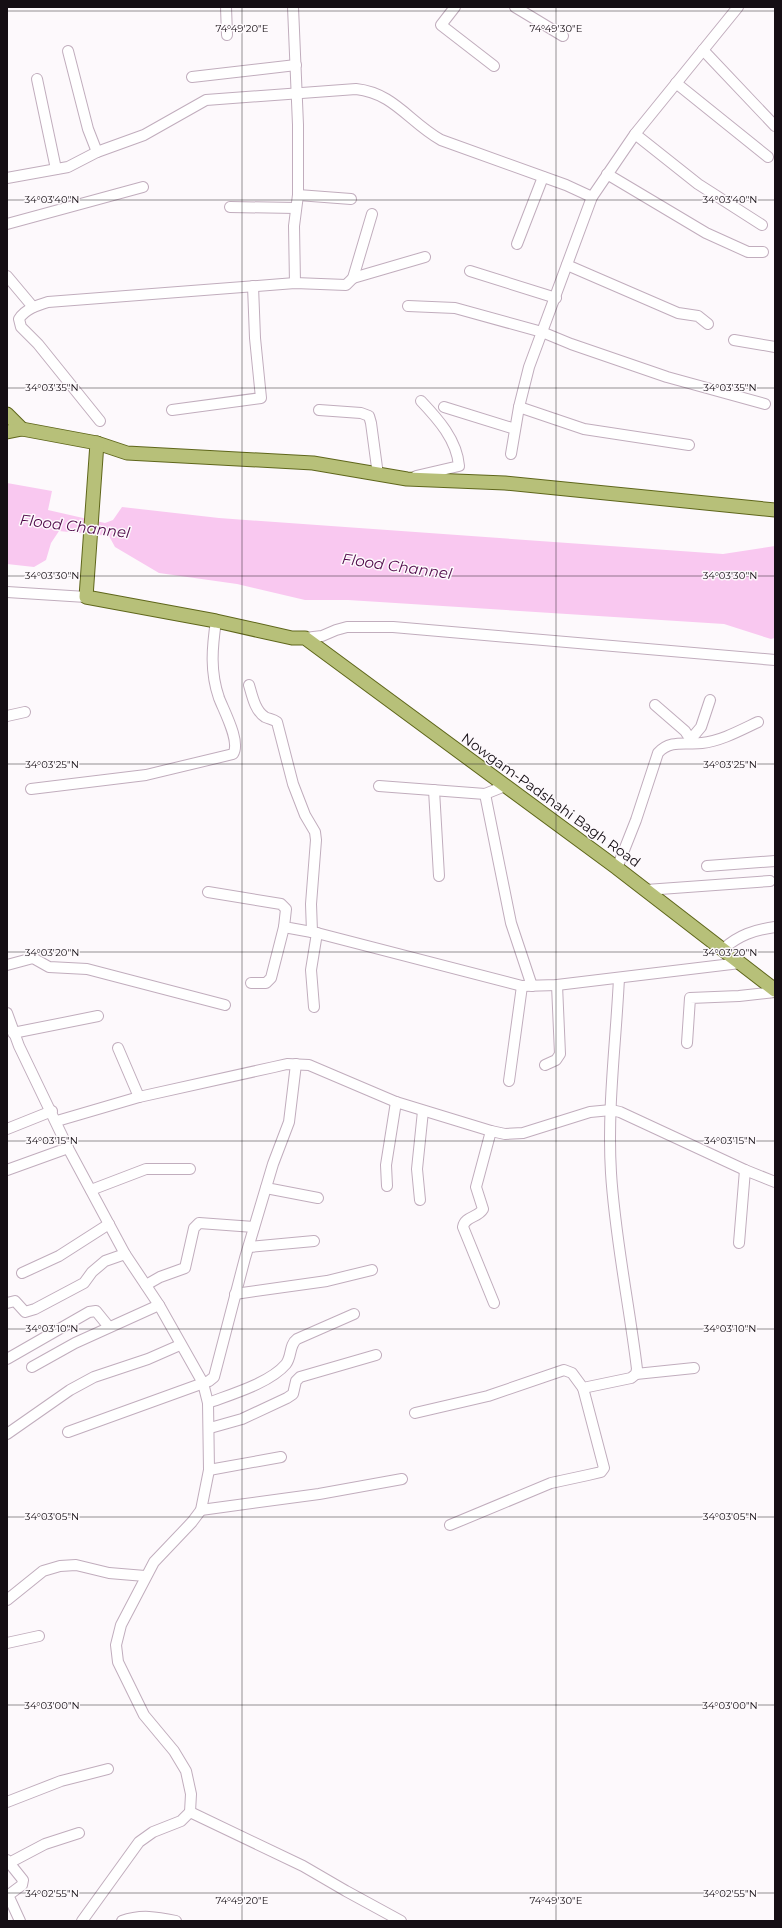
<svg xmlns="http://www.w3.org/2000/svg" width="782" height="1928" viewBox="0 0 782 1928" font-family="Montserrat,sans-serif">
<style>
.water{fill:#f9c8f0}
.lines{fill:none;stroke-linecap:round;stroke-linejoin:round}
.minor-casing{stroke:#c1adbd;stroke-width:12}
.major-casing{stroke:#5f661b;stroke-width:15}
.minor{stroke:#fff;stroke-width:10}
.major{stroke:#b7c079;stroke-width:13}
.ticks{fill:none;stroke:#150e14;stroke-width:1;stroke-opacity:0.45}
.labels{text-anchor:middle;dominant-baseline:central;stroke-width:3;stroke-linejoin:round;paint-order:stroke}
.street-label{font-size:14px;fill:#150e14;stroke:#fdf9fc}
.water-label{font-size:15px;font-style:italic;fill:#500a4a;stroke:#fdf9fc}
.ticks-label{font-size:10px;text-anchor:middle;fill:#150e14;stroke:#fdf9fc;stroke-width:3;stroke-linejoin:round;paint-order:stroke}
</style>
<rect width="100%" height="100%" fill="#fdf9fc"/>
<polygon class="water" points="7,483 52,491 48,510 105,523 113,520 122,507 219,518 723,554 775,546 775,638 771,639 724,624 348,600 305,600 237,584 159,573 115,547 109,536 59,531 51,543 46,560 34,567 7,564"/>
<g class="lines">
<g class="minor-casing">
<g id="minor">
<polyline points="226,7 227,35"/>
<polyline points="293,7 298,125 298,195 294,226 295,283"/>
<polyline points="455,7 441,25 494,66"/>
<polyline points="515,7 563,36"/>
<polyline points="703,50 775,126"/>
<polyline points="68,51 88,129 97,152"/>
<polyline points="192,77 296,65"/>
<polyline points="37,79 56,169"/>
<polyline points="676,83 768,157"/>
<polyline points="635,134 698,184 762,225"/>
<polyline points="607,174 706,233 748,252 763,252"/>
<path d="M7,178l61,-11 29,-15 47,-17 62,-35 150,-11c38,4 53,33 85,51l125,45 26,12"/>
<polyline points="298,195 351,199"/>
<polyline points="230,207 296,208"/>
<polyline points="7,224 143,187"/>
<polyline points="517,244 543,177"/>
<polyline points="567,265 678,313 698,316 708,324"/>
<polyline points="470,271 556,298"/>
<polyline points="7,276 33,307"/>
<polyline points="353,278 425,257"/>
<polyline points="408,306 455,308 542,332 571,344 667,377 765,404"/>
<polyline points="734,340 775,347"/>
<polyline points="444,407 515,429"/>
<polyline points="519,407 584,429 689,445"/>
<polyline points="172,410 261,398 255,338 253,286"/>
<polyline points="319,410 361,413 369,416 371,423 378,475"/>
<path d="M100,421l-62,-77 -17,-17 -2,-8c6,-10 19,-14 29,-17l247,-19 51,2 7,-7 19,-64"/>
<polyline points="511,454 519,407 529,367 592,197 635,134 738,7"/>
<path d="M416,476l43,-10c-2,-26 -21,-47 -38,-65"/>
<polyline points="7,592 86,597"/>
<polyline points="305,638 322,636 336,630 347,627 393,627 775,660"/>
<path d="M249,685c3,10 6,26 16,32 4,2 8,2 12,5l16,62 12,31 10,17 1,8 -5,64 1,28"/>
<polyline points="655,705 685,731 693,743"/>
<polyline points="7,716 25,712"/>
<polyline points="691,739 701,727 710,700"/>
<polyline points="379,786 485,794 505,786"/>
<path d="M31,789l115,-14 87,-21c8,-12 -9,-43 -14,-56 -9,-26 -7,-50 -3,-77"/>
<polyline points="434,790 439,876"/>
<polyline points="485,794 511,923 532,986"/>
<polyline points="707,866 775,861"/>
<path d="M617,868l19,-48 22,-67c12,-14 29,-8 44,-10 19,-2 39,-13 56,-21"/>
<polyline points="646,890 770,881"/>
<polyline points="208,892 281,904 286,909 284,927 317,933 522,986 557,985 740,963"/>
<path d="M723,949c16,-14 31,-19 52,-22"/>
<polyline points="7,965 33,958 49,967 87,969 225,1005"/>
<polyline points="251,983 266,983 271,978 284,927"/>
<polyline points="314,1007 311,970 317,933"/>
<polyline points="7,1013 19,1046 68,1148 125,1254 159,1305 203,1383 208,1403 209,1470 201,1510 192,1522 154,1562 121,1625 116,1645 118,1662 144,1715 174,1751 186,1771 191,1794 190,1812 181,1821 153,1832 139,1842 82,1921"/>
<polyline points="13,1033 98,1016"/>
<polyline points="687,1043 690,998 739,996 775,992"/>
<polyline points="118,1048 139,1097"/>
<polyline points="545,1065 556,1060 560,1054 557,985"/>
<polyline points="509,1081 522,986"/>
<polyline points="57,1121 139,1097 274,1067 287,1064 309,1065 396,1102 491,1131 505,1134 523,1133 590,1112 611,1110 620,1112 745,1170 775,1182"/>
<polyline points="7,1129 52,1111"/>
<path d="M491,1131l-15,56 7,22c-5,9 -18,7 -20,18l31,76"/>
<polyline points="7,1170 68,1148"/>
<polyline points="387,1186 386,1165 396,1102"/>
<polyline points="266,1188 318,1198"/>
<polyline points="91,1190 146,1169 190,1169"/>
<polyline points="420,1200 417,1169 423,1111"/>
<polyline points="739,1243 745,1170"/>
<polyline points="249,1247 314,1241"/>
<polyline points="22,1273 59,1256 109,1224"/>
<polyline points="146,1285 160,1277 185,1268 194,1228 199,1223 254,1227"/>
<polyline points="235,1294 327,1281 372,1270"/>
<polyline points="7,1303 15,1301 25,1312 35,1309 84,1283 92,1272 105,1261 125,1254"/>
<polyline points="7,1359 89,1312 96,1311 109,1327"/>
<polyline points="32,1367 75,1343 159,1305"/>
<polyline points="636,1374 694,1368"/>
<path d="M208,1403c24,-9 62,-20 78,-39 6,-8 3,-19 11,-25l57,-25"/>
<path d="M415,1413l73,-17 76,-26 8,3 11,15 48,-10 5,-4 1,-5c-8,-66 -22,-131 -26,-196 -4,-65 5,-131 8,-195"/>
<polyline points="210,1428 242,1419 287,1398 293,1394 296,1381 300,1377 376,1355"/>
<polyline points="68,1432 209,1381 214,1377 245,1258 273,1164 289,1122 296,1064"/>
<polyline points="7,1434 70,1390 94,1377 148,1359 180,1345"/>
<polyline points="209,1470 281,1457"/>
<polyline points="201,1510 319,1494 402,1479"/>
<polyline points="450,1525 551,1483 588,1475 601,1472 604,1468 583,1388"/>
<polyline points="7,1600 43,1571 60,1566 76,1565 109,1573 145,1576"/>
<polyline points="7,1643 39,1636"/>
<polyline points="7,1802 61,1781 108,1769"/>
<polyline points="190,1812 303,1866 346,1891 401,1921"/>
<polyline points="7,1860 23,1880 22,1885 10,1894 9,1897 20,1921"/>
<polyline points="9,1863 45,1844 79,1833"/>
<path d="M122,1921c19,-7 35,-4 54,0"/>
</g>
</g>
<g class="major-casing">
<g id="major">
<polyline points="7,414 22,429 97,443 127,453 313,463 407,479 505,483 775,510"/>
<polyline points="7,432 22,429"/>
<polyline points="97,443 86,597 216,621 292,638 305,638 617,868 775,990"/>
</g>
</g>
<use href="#minor" class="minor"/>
<use href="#major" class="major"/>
</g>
<path class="ticks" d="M242,7v1914M556,7v1914M7,11h768M7,200h768M7,388h768M7,576h768M7,764h768M7,952h768M7,1141h768M7,1329h768M7,1517h768M7,1705h768M7,1893h768"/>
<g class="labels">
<g class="street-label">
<text transform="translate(551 800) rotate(36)">Nowgam-Padshahi Bagh Road</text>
</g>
<g class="water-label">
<text transform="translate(75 526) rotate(7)">Flood Channel</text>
<text transform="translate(397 566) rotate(8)">Flood Channel</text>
</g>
</g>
<g class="ticks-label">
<text x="242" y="32">74°49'20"E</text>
<text x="556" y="32">74°49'30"E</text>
<text x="52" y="203">34°03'40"N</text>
<text x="730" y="203">34°03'40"N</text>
<text x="52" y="391">34°03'35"N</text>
<text x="730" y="391">34°03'35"N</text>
<text x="52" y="579">34°03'30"N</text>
<text x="730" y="579">34°03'30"N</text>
<text x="52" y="768">34°03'25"N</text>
<text x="730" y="768">34°03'25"N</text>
<text x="52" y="956">34°03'20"N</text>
<text x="730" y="956">34°03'20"N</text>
<text x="52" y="1144">34°03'15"N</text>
<text x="730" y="1144">34°03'15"N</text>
<text x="52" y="1332">34°03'10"N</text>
<text x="730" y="1332">34°03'10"N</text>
<text x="52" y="1520">34°03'05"N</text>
<text x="730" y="1520">34°03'05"N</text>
<text x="52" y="1709">34°03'00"N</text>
<text x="730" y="1709">34°03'00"N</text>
<text x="52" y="1897">34°02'55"N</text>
<text x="730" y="1897">34°02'55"N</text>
<text x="242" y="1904">74°49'20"E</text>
<text x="556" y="1904">74°49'30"E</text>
</g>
<rect width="782" height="1928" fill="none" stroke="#150e14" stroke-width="16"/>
</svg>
